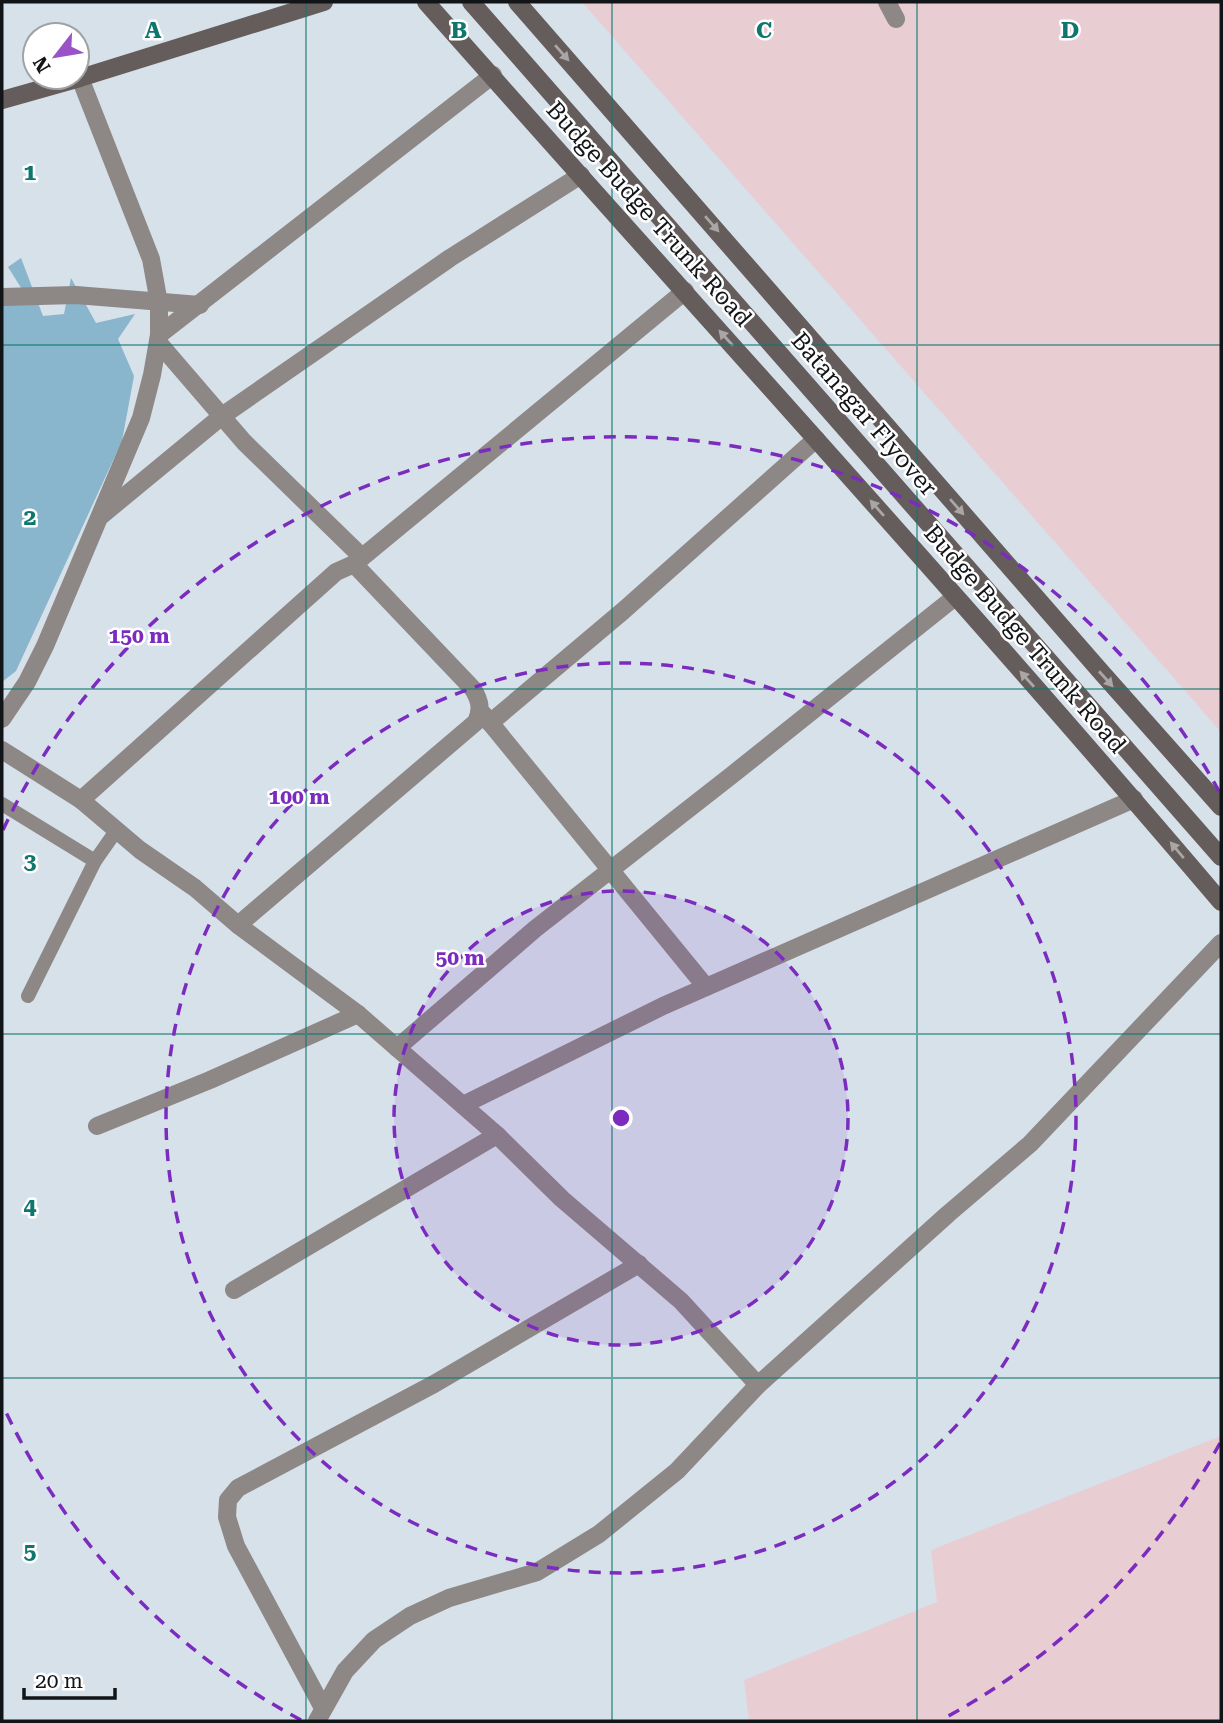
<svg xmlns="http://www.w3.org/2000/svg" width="1223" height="1723" viewBox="0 0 1223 1723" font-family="'Roboto Serif',serif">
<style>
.industrial{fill:#e8ced3}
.water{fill:#89b5cd}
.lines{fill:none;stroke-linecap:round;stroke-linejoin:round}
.lane{stroke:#8d8786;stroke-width:14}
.street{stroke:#8d8786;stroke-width:18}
.secondary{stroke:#655d5b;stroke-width:18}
.oneway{fill:#aaa6a5}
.grid{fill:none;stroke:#0f766e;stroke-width:2;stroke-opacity:0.55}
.ring{fill:none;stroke:#7b2cbf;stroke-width:3.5;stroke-dasharray:12 9}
.labels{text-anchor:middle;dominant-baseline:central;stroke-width:5;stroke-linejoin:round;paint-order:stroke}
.street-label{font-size:24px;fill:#121518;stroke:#fff}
.grid-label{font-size:23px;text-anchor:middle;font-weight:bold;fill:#0f766e;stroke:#fff;stroke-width:5;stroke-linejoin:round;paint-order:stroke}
.centre{fill:#7b2cbf;stroke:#fff;stroke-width:3.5}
.ring-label{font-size:21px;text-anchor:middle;font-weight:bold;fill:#7b2cbf;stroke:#fff;stroke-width:5;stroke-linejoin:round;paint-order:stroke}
</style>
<rect width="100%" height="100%" fill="#d7e1ea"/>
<g class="industrial">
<polygon points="582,2 1221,2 1221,732"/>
<polygon points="1221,1436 1221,1721 749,1721 744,1680 937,1602 931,1550"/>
</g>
<polygon class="water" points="21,258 43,316 64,314 71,278 96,323 135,314 118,339 134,376 122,441 16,671 2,682 2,301 30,302 8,267"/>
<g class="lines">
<g class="lane">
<polyline points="2,804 95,861 28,996"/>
<polyline points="95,861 116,831"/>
</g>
<g class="street">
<polyline points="887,2 896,19"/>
<polyline points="2,297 76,295 200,305"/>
<polyline points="159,335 493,75"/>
<polyline points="158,342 244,442 362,557"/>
<polyline points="102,515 222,416 450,258 581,175"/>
<polyline points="354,564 685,291"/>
<polyline points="483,714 706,987"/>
<polyline points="2,719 27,682 45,646 141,418 152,375 159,335 159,303 151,259 80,78"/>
<polyline points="490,723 623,611 816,439"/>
<polyline points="2,750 81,800 140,850 195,888 238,925 358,1014 497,1135 562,1199 681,1301 758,1385"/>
<path d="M81,800l255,-228 18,-8 119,125c7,12 9,20 3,33l-238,203"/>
<polyline points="397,1048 535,929 732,775 955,597"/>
<polyline points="463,1105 663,1006 1134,799"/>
<polyline points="97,1126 210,1080 358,1014"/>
<polyline points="234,1290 497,1135"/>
<polyline points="323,1708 236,1546 227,1517 228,1500 238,1488 434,1384 639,1264"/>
<polyline points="317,1721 345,1671 374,1640 410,1616 449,1598 537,1572 599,1534 677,1471 758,1385 948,1214 1030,1144 1221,943"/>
</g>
<g class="secondary">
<path d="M426,2c265,300 536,595 795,900"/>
<polyline points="471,2 1221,857"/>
<polyline points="517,2 1102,673 1221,807"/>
<polyline points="2,100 80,78 324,2"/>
</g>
</g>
<defs><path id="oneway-solid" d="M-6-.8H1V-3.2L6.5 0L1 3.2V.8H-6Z" transform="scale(1.75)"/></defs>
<g class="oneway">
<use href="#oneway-solid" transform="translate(562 53) rotate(49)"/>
<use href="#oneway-solid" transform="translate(712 224) rotate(49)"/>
<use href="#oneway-solid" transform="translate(726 338) rotate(-132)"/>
<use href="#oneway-solid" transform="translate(957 507) rotate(49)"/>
<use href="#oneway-solid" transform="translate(877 508) rotate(-131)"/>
<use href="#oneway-solid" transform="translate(1027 679) rotate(-132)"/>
<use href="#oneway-solid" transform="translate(1106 679) rotate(48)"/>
<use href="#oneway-solid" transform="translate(1177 850) rotate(-130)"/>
</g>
<path class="grid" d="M306,2v1719M612,2v1719M917,2v1719M2,345h1219M2,689h1219M2,1034h1219M2,1378h1219"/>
<circle cx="621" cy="1118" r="227" fill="#7b2cbf" fill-opacity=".12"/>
<g class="ring">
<circle cx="621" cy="1118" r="227"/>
<circle cx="621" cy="1118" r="455"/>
<path d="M1220 1443A682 682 0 0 1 941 1720M301 1720A682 682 0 0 1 3 1406M3 830A682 682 0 0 1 1220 793"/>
</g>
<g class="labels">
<g class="street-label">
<text transform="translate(649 214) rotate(48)">Budge Budge Trunk Road</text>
<text transform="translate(864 414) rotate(49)">Batanagar Flyover</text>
<text transform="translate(1025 639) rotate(49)">Budge Budge Trunk Road</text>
</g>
</g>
<g class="grid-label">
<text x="153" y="38">A</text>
<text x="459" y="38">B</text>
<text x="764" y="38">C</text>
<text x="1070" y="38">D</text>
<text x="30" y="180">1</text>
<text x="30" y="525">2</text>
<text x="30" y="869">3</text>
<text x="30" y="1214">4</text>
<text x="30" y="1559">5</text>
</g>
<circle cx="621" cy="1118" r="10" class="centre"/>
<g class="ring-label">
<text x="139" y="643">150 m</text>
<text x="299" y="804">100 m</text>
<text x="460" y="965">50 m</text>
</g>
<rect width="1223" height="1723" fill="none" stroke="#121518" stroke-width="7"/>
<g transform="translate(56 56) rotate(239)"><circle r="33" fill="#ffffff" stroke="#a0a1a3" stroke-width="2"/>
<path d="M0-5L12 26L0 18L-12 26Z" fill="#9a53c6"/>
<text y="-10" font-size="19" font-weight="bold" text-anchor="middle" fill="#121518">N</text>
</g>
<path d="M24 1688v10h91v-10" fill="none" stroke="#121518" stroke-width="3.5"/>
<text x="35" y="1688" font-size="21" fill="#121518" stroke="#ffffff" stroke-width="5" paint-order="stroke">20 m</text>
</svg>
